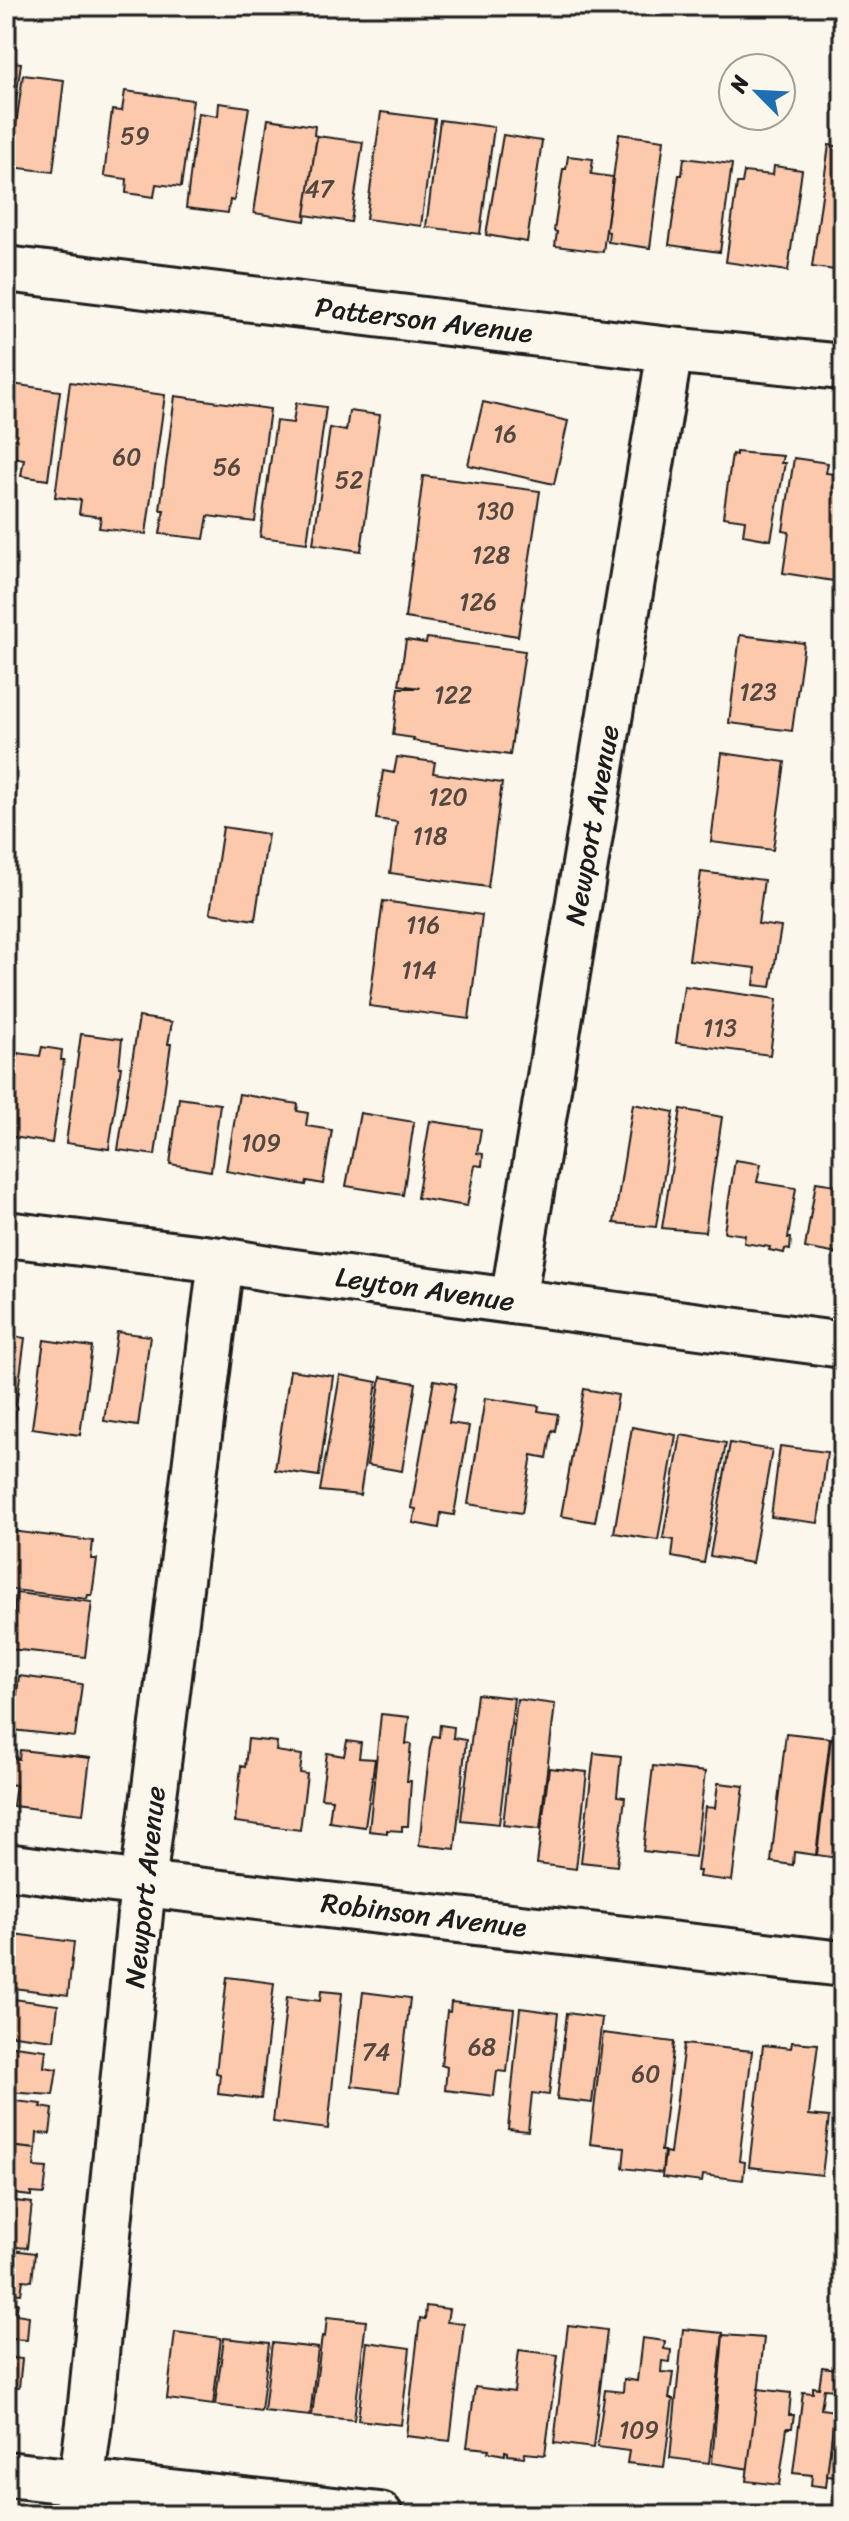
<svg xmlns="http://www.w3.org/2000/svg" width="849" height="2521" viewBox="0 0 849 2521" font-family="Sriracha,sans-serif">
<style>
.building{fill:#fcc9ad;stroke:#1c1c1c;stroke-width:2}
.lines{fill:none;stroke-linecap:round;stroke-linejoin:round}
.minor-casing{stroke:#1c1c1c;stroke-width:50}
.minor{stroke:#fbf7ec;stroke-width:44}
.labels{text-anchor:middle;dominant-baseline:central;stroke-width:6;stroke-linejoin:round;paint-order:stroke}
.number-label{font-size:24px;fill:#544740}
.street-label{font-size:28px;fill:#1c1c1c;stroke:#fbf7ec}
</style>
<rect width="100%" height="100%" fill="#fbf7ec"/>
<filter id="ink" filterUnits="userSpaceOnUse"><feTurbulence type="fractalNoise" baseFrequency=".0125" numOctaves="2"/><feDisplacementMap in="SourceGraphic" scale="16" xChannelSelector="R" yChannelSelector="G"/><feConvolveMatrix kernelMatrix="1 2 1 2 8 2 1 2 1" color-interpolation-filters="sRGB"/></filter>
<g filter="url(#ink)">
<g class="building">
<polygon points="6,44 9,45 7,62 21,63 13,121 6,120"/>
<polygon points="23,75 64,80 53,172 10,167"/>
<polygon points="125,91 193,100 181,187 156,184 154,197 126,193 127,179 104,176 112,110 122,111"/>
<polygon points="219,103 249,107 234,201 230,200 228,213 186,208 198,113 218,116"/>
<polygon points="381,112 435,119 421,226 366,219"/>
<polygon points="268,119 315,126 314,135 317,136 305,221 254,213"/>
<polygon points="440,120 494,127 480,234 426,227"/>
<polygon points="619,134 664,140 650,248 608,242 609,232 606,231"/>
<polygon points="503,135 542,141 527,242 486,235"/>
<polygon points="317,136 363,142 351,222 305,215"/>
<polygon points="829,145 843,147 843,271 812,267"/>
<polygon points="568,156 593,159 591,174 613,177 603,252 555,246 557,232 554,231 563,169 566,169"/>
<polygon points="684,158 732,164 720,252 669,245 679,175 682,175"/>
<polygon points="774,166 802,170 788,271 726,262 737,183 742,183 744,172 773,175"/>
<polygon points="70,382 165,395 146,534 99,528 101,517 79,514 81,500 55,497"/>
<polygon points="12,384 60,391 48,480 21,476 24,459 6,456 6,431"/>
<polygon points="175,396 270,409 255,522 208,516 204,539 160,534 164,510 160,510"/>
<polygon points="483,402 568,421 554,484 468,465"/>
<polygon points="296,403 326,407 307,543 260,537 276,421 293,423"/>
<polygon points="349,411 380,415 361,551 313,544 330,428 346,431"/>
<polygon points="736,452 783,456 781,463 785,463 771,540 743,535 745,520 723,517 732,454 736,455"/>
<polygon points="794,458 828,463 826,473 843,475 843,560 840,582 783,573 789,532 783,531"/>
<polygon points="423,476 540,491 518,636 405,618"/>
<polygon points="740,635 804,643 792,731 729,723"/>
<polygon points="427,638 525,651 510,755 413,741 414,738 393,735 399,688 420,688 399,685 406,640 426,643"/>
<polygon points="722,753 785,762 773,850 711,842"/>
<polygon points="397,757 435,762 433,773 502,783 488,887 390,873 397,822 376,819 383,771 394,773"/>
<polygon points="223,827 268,834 255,920 210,913"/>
<polygon points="701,872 764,880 758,924 781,927 771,987 754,985 756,968 689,960"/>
<polygon points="383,901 482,915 469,1019 369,1006"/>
<polygon points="684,986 777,999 770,1055 676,1043"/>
<polygon points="139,1017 172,1022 168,1044 171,1044 155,1155 118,1150"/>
<polygon points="81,1034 122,1039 119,1067 121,1067 109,1149 66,1143"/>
<polygon points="42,1047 62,1050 61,1060 64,1060 52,1143 6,1136 18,1053 40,1056"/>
<polygon points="6,1073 12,1074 6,1112"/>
<polygon points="239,1094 298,1104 297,1111 308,1113 306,1126 332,1130 323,1184 307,1181 306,1185 226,1171"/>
<polygon points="179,1098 220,1104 211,1171 170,1164"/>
<polygon points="633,1104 674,1112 656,1227 614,1223"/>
<polygon points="681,1109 722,1117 705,1232 662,1228"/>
<polygon points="360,1113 414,1122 403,1195 346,1186"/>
<polygon points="430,1121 481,1129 477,1153 483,1154 482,1166 475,1165 467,1206 417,1198"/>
<polygon points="735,1160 761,1164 757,1182 796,1188 788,1238 791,1238 790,1250 785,1249 784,1253 769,1250 770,1247 744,1243 745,1235 724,1232"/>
<polygon points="816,1182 843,1186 843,1255 805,1248"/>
<polygon points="6,1330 13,1331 12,1336 25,1338 14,1422 6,1421"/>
<polygon points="117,1332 150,1336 138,1426 104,1421"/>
<polygon points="44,1340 92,1347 80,1435 32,1428"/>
<polygon points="290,1370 333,1376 319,1476 275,1470"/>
<polygon points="340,1375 377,1382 360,1495 320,1491"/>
<polygon points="381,1377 416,1383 402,1471 367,1465"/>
<polygon points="434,1380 456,1384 449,1423 469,1426 454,1515 441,1513 439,1528 413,1523 416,1509 411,1508"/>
<polygon points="584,1389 618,1395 595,1522 561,1516"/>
<polygon points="485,1398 539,1406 538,1411 558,1414 555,1431 552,1430 547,1458 532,1455 522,1513 468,1504"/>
<polygon points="632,1427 676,1435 658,1540 614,1533"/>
<polygon points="681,1435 726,1443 704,1563 672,1557 674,1540 663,1538"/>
<polygon points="730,1443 772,1450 752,1563 710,1556"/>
<polygon points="780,1446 827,1452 818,1523 771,1517"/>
<polygon points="11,1531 93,1541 91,1559 97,1559 92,1595 88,1595 87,1599 6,1589"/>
<polygon points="16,1593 92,1602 85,1657 10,1649"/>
<polygon points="19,1676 82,1684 75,1737 13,1730"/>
<polygon points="477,1694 514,1698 499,1824 461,1820"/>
<polygon points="517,1699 555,1704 540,1829 503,1825"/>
<polygon points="381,1714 409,1717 406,1744 411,1744 407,1781 411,1781 408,1826 402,1826 402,1831 387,1830 387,1833 369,1831"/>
<polygon points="440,1725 454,1727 453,1738 466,1740 455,1849 419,1845 430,1747 433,1736 439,1737"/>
<polygon points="786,1733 830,1738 816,1855 794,1852 793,1865 771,1862"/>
<polygon points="831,1738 843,1739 843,1871 837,1871 838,1858 817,1855"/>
<polygon points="248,1739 277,1742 276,1751 302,1755 300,1773 307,1774 300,1830 235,1822 241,1766 245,1767"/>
<polygon points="347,1741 361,1743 359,1758 375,1759 365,1827 329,1822 332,1799 321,1798 327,1753 344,1756"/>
<polygon points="20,1750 90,1758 83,1814 13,1806 16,1785 6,1784 6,1758 19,1759"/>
<polygon points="594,1753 621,1756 617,1796 625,1797 617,1866 581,1862"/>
<polygon points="653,1766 705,1772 695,1857 643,1851"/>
<polygon points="549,1768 587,1772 576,1869 537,1864"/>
<polygon points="718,1783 744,1786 732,1881 699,1877 700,1871 697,1871 705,1807 715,1808"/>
<polygon points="6,1933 74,1942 68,1995 6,1987"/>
<polygon points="227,1977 274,1983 261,2099 218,2094 220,2074 216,2073"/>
<polygon points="321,1991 342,1993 328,2129 273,2122 287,1997 320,2001"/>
<polygon points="363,1992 410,1998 399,2092 352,2086"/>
<polygon points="6,1998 58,2005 54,2040 6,2034"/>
<polygon points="451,2002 514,2009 507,2072 497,2071 494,2096 445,2090 447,2067 441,2065 447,2011 450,2012"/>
<polygon points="520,2008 558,2013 549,2095 532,2093 528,2131 508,2129"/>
<polygon points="567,2013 602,2018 592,2103 557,2099"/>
<polygon points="603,2033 674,2042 661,2151 664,2151 662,2173 623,2168 625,2148 590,2144"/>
<polygon points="792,2042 818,2044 809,2115 829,2117 822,2175 749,2167 763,2045 791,2048"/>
<polygon points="684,2044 752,2051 739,2161 745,2162 743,2180 703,2175 702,2182 662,2177 665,2152 670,2153"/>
<polygon points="6,2045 46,2050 44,2067 57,2069 53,2095 6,2092"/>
<polygon points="841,2070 843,2070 843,2122 834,2121"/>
<polygon points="6,2100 42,2104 41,2107 53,2109 50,2134 37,2133 36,2149 6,2146"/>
<polygon points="6,2146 36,2149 34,2167 47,2168 44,2194 31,2193 31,2196 6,2193"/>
<polygon points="6,2200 32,2203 27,2248 6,2246"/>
<polygon points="6,2249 35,2253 32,2281 23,2280 21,2294 6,2293"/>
<polygon points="6,2301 18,2303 16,2314 29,2316 27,2340 13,2339 12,2348 6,2347"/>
<polygon points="426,2306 449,2309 447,2322 464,2324 450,2441 406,2436 420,2318 425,2319"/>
<polygon points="327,2317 366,2321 354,2420 312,2416 322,2336 325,2337"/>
<polygon points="568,2325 607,2330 593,2448 554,2443"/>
<polygon points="683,2329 723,2333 709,2463 670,2458"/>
<polygon points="175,2332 221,2338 213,2405 167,2399"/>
<polygon points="723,2335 764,2338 750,2469 712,2463"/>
<polygon points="224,2338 269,2343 261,2411 215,2405"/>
<polygon points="642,2338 665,2341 664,2349 671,2350 670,2362 662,2361 661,2372 673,2373 669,2399 673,2399 664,2467 627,2463 629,2451 597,2447 605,2390 623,2392 624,2379 637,2381"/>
<polygon points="367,2342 410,2348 401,2425 358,2420"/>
<polygon points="272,2343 318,2348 310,2416 264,2411"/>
<polygon points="519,2350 558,2355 545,2455 525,2453 524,2457 508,2455 508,2452 505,2451 505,2455 488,2452 489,2449 467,2447 475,2387 514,2392"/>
<polygon points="6,2357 22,2359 19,2388 6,2387"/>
<polygon points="822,2367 837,2369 835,2390 824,2389 821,2409 835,2411 826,2487 811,2485 812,2475 793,2473 803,2392 813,2393 813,2387 819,2388"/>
<polygon points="843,2375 843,2478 827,2476 838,2384 842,2384"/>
<polygon points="758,2389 791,2393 789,2415 794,2415 792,2428 787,2428 779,2485 746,2481"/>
</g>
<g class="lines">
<g class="minor-casing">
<g id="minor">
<polyline points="6,269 670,350 843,367"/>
<polyline points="6,1234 221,1260 279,1270 843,1345"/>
<polyline points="513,1301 670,350"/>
<polyline points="6,1866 143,1884 843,1964"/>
<polyline points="6,2474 380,2515"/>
<polyline points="77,2515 89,2424 143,1884 221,1260"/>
</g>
</g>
<use href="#minor" class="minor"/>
</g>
</g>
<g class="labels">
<g class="number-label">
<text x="135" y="136">59</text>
<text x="319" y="189">47</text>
<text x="505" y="434">16</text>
<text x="127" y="457">60</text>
<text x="227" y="467">56</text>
<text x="349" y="480">52</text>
<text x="495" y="511">130</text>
<text x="491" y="555">128</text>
<text x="478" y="602">126</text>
<text x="758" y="692">123</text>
<text x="453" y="695">122</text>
<text x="448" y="797">120</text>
<text x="430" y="836">118</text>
<text x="423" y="925">116</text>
<text x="419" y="970">114</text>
<text x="720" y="1028">113</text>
<text x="261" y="1143">109</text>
<text x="482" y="2047">68</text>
<text x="376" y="2052">74</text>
<text x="646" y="2074">60</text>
<text x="639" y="2430">109</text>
</g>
<g class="street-label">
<text transform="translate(424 320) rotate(7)">Patterson Avenue</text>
<text transform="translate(592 825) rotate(-80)">Newport Avenue</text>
<text transform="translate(425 1289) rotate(8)">Leyton Avenue</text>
<text transform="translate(145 1887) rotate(-84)">Newport Avenue</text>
<text transform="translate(424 1915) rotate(7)">Robinson Avenue</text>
</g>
</g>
<rect width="849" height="2521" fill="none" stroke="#fbf7ec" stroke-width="32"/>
<rect x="16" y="16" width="817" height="2489" fill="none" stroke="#1c1c1c" stroke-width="3" filter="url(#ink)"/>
<g transform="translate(757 92) rotate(294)"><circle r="38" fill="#fbf7ec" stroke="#a29f99" stroke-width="2"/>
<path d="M0-6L14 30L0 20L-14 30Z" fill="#1f6fb2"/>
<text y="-12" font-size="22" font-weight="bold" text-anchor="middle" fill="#1c1c1c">N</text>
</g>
</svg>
